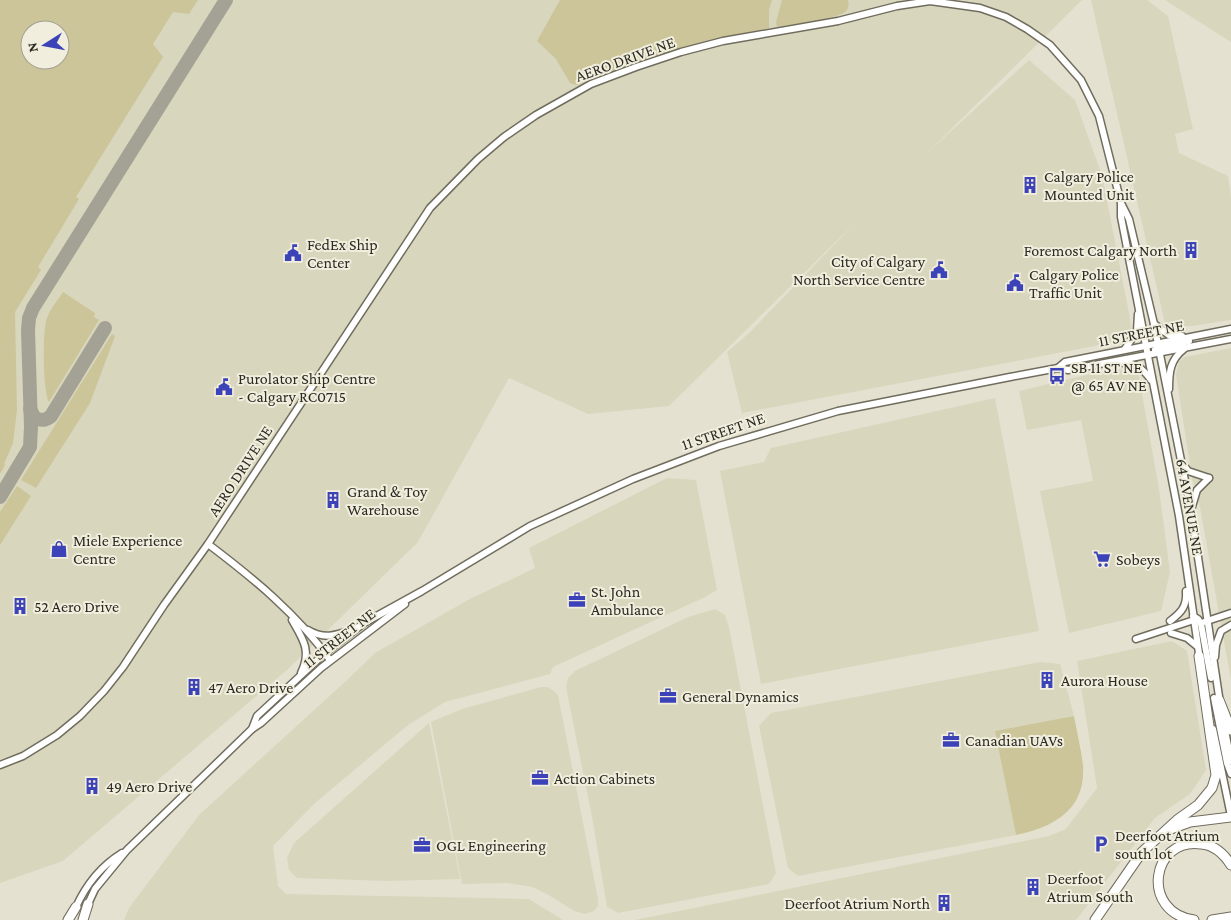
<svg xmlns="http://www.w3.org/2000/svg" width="1231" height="920" viewBox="0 0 1231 920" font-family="'Crimson Pro',serif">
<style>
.built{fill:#d9d6be;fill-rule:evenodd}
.green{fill:#ccc599;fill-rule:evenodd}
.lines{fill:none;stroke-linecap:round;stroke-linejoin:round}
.taxiway{stroke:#a4a294;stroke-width:14}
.minor-casing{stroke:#706d5e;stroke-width:9}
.highway-casing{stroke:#706d5e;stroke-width:11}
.minor{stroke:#fff;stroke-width:6}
.highway{stroke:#fff;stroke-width:9}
.labels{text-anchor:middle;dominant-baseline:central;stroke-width:4;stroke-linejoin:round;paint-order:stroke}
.street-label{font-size:16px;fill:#2b2a23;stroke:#f1eedd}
.poi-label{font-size:16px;fill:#2b2a23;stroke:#f1eedd;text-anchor:start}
</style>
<rect width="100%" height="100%" fill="#e4e1d0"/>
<g class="built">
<path d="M0,0h1082l-155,153 102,-93 46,40 27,75 28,143 2,21 -390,74 -15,-61 21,-18 109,-113 -188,185 -81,8 -79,-36 -91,164 -130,127 -225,192 -63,22zM30,30h30v30h-30z"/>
<polygon points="1091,0 1147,0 1168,16 1193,129 1175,134 1179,153 1228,176 1231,197 1231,320 1192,326 1166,328"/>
<polygon points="1165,0 1231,0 1231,42"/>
<polygon points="1231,348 1231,680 1199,502 1192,478 1176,375 1179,362 1185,357"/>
<polygon points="1107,370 1138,371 1159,489 1170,572 1161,611 1069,633 1040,491 1093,481 1081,420 1027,430 1019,391"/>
<polygon points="995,398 1039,631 761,684 720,471 764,462 771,448"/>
<polygon points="667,478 696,480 717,590 705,597 553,667 550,674 445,702 408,725 315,803 273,846 278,886 286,894 529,899 563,920 124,920 129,908 199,815 347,680 375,653 468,600 535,568 529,548"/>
<polygon points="715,609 725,615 729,627 776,873 769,884 618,913 607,907 593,822 566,687 568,678 575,671 688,617"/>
<polygon points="1172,641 1187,651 1206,770 1190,794 1155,818 1076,920 635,920 1049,836 1066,829 1097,788 1077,661"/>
<polygon points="1040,662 1060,664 1074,716 996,732 1016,835 798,876 788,868 759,726 771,713"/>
<polygon points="541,687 547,687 554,691 558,695 598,899 598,906 594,911 585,914 574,911 547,894 532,887 508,883 462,884 431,722 462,709"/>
<polygon points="429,723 460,879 387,881 297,878 289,870 287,858 294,843"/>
</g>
<g class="green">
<path d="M0,0h198l-9,14 -16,-2 -20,32 10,13 -87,140 3,2 -41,68 3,3 -26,42 2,98 -4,33 -9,21 1,1 -5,9zM30,30h30v30h-30z"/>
<polygon points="560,0 772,0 769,10 769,28 697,44 657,55 618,69 576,85 570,83 556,59 537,41"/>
<path d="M782,0h66c1,4 1,8 -2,11 -7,8 -57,14 -69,16l-1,-5z"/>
<path d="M63,292l32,21 -1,4 5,3 -50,82c-6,-9 -7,-72 -2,-84 3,-9 11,-18 16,-26z"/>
<polygon points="112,334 115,336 90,403 36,488 21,480"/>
<polygon points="17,486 31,496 0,545 0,512"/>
<path d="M1074,716c3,16 7,33 9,49 3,45 -29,62 -67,70l-21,-104z"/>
</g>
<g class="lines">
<g class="taxiway">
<path d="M30,409l4,8c6,4 11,4 17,-1l54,-88"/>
<polyline points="0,497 30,447 31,427 28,330 29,318 33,308 226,0"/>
</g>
<g class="minor-casing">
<g id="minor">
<polyline points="1121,205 1121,217 1179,516 1200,660"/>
<polyline points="1154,324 1169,335 1182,336"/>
<polyline points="1125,349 1137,331 1138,314"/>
<polyline points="1155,350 1189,341"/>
<path d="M1123,363c14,0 20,6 28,17"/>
<polyline points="1058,368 1065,362 1231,329"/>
<path d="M1169,389c0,-17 1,-29 15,-40"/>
<polyline points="1183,464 1188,471 1209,478"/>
<polyline points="1191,510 1197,490 1209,478"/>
<path d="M208,544c45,34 89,70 122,116"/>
<polyline points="1193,616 1198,619 1201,624 1211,678"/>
<path d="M292,620c11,19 20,31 9,53"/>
<path d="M1170,621c12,-9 17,-15 16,-30"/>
<polyline points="1204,622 1231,613"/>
<path d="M308,630c15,9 27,6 43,0"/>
<polyline points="1171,633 1187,638 1198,647"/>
<polyline points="1136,639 1197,619"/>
<polyline points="1215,657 1216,645 1221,631 1231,625"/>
<polyline points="1214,698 1227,763 1231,774"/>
<polyline points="1222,715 1231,761"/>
<polyline points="252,729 257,716 325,653 364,623 422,591 530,526 633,479 719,446 838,411 1010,377 1058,368 1068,370 1231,339"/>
<polyline points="1213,729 1231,816"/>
<polyline points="0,765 23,756 57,735 80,716 104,691 123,667 164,605 208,544 430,208 478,159 504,137 536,115 591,84 636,67 681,52 723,41 838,21 897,6 930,1 980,8 1006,17 1027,29 1050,45 1081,80 1099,116 1121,203 1129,219 1154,324 1191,511 1220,703"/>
<polyline points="88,904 95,889 127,850 252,729 261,723 321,668 405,604"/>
<path d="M76,907c10,-22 25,-41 46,-54"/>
</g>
</g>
<g class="highway-casing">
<g id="highway">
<polyline points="1219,700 1231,730"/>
<polyline points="1168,830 1190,822 1231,817"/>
<polyline points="68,920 76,907"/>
<polyline points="83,920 88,904"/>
<polyline points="1095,920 1142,852 1177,820 1198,805 1212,788 1216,775 1199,656"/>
<path d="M1194,920c-54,-8 -43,-83 7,-76 13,1 23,10 30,21"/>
<polyline points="1212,920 1231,917"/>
</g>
</g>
<use href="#minor" class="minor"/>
<use href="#highway" class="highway"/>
</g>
<defs>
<g id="building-bare" transform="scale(1.35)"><path d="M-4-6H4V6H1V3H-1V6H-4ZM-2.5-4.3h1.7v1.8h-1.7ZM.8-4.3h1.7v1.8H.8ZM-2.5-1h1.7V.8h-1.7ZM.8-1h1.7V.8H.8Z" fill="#3c42b7" stroke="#f1eedd" stroke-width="2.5" paint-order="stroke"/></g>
<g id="civic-bare" transform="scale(1.35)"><path d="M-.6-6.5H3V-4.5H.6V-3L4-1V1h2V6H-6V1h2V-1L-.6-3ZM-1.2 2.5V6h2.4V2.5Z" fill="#3c42b7" stroke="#f1eedd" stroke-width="2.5" paint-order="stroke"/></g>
<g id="bus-bare" transform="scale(1.35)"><path d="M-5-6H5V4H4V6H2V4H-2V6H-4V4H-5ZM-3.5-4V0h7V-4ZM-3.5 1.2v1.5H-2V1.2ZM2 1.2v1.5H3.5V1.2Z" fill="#3c42b7" stroke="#f1eedd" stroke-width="2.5" paint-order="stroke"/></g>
<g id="shop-bare" transform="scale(1.35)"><path d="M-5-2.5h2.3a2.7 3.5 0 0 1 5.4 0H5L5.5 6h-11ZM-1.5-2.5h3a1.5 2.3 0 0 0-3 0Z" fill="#3c42b7" stroke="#f1eedd" stroke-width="2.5" paint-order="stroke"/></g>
<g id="supermarket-bare" transform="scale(1.35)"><path d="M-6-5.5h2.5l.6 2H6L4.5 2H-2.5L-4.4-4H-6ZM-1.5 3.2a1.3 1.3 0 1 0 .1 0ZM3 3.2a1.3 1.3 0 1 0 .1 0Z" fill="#3c42b7" stroke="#f1eedd" stroke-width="2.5" paint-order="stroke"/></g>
<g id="office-bare" transform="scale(1.35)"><path d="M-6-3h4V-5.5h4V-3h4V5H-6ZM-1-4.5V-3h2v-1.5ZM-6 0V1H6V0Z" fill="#3c42b7" stroke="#f1eedd" stroke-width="2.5" paint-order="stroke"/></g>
<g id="parking-bare" transform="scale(1.35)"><path d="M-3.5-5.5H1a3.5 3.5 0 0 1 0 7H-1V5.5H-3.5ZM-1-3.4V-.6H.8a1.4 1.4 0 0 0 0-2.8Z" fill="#3c42b7" stroke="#f1eedd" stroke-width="2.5" paint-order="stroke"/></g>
</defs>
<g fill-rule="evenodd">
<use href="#building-bare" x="1030" y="185"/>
<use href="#building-bare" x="1191" y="250"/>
<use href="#civic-bare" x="293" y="253"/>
<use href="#civic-bare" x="939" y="270"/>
<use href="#civic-bare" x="1015" y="283"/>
<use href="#bus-bare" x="1057" y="376"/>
<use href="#civic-bare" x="224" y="387"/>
<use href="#building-bare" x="333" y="500"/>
<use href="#shop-bare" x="59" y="549"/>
<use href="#supermarket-bare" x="1102" y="559"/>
<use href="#office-bare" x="577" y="600"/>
<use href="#building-bare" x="20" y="606"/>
<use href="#building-bare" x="1047" y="680"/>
<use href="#building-bare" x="194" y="687"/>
<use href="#office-bare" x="668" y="696"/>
<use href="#office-bare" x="951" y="740"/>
<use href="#office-bare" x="540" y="778"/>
<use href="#building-bare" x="92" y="786"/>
<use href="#parking-bare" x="1101" y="844"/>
<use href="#office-bare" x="422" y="845"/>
<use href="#building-bare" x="1033" y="887"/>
<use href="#building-bare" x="944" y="903"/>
</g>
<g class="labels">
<g class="street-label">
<text transform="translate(625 59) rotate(-20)">AERO DRIVE NE</text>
<text transform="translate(1141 333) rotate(-11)">11 STREET NE</text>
<text transform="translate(723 431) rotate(-19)">11 STREET NE</text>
<text transform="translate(240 471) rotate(-57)">AERO DRIVE NE</text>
<text transform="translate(1190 507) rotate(80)">64 AVENUE NE</text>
<text transform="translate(339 638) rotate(-38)">11 STREET NE</text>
</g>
<g class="poi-label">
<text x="1044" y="176">Calgary Police<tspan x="1044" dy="18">Mounted Unit</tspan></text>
<text x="307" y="244">FedEx Ship<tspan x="307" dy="18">Center</tspan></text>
<text x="1177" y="250" text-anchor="end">Foremost Calgary North</text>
<text x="925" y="261" text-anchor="end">City of Calgary<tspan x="925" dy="18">North Service Centre</tspan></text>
<text x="1029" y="274">Calgary Police<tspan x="1029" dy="18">Traffic Unit</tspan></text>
<text x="1071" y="367">SB 11 ST NE<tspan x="1071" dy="18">@ 65 AV NE</tspan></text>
<text x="238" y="378">Purolator Ship Centre<tspan x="238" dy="18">- Calgary RC0715</tspan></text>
<text x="347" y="491">Grand &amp; Toy<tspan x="347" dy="18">Warehouse</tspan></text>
<text x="73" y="540">Miele Experience<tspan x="73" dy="18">Centre</tspan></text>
<text x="1116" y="559">Sobeys</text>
<text x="591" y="591">St. John<tspan x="591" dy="18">Ambulance</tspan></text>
<text x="34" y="606">52 Aero Drive</text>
<text x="1061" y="680">Aurora House</text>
<text x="208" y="687">47 Aero Drive</text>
<text x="682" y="696">General Dynamics</text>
<text x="965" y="740">Canadian UAVs</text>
<text x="554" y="778">Action Cabinets</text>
<text x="106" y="786">49 Aero Drive</text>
<text x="1115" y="835">Deerfoot Atrium<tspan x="1115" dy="18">south lot</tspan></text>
<text x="436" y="845">OGL Engineering</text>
<text x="1047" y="878">Deerfoot<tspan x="1047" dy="18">Atrium South</tspan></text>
<text x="930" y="903" text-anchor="end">Deerfoot Atrium North</text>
</g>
</g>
<g transform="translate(45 45) rotate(259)"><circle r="24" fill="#f1eedd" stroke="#a2a093"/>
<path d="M0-4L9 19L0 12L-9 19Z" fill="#3c42b7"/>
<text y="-8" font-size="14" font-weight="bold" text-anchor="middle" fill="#2b2a23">N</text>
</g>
</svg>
